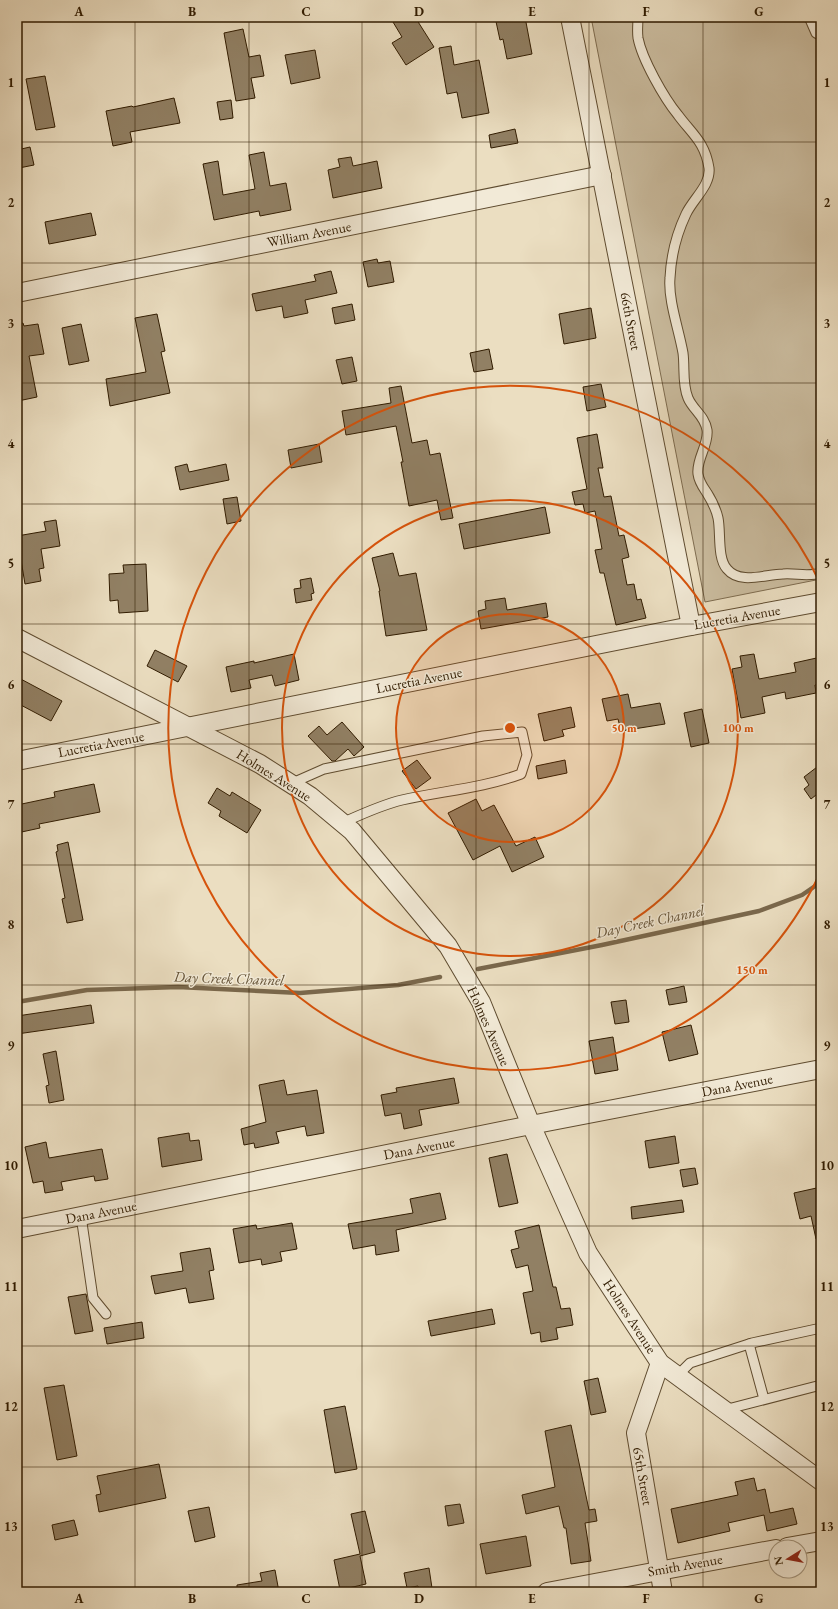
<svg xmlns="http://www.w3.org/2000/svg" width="838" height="1609" viewBox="0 0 838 1609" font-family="'EB Garamond',serif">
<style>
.green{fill:#cbbda0;stroke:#7e6c50}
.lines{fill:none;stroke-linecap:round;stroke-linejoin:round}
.stream{stroke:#7a684c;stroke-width:4.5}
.building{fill:#918064;stroke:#301b00}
.lane-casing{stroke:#5f4c30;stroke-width:11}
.street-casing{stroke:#5f4c30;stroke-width:20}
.lane{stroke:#f2ead7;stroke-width:9}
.street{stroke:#f2ead7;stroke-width:18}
.grid{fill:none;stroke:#301b00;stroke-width:1;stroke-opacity:0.55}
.ring{fill:none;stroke:#d6530b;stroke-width:2}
.labels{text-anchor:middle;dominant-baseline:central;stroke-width:3;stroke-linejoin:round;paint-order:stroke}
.street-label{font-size:14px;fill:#301b00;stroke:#f2ead7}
.water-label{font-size:15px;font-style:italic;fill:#614f33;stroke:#f2ead7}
.centre{fill:#d6530b;stroke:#f2ead7;stroke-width:2}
.ring-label{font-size:12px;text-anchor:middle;font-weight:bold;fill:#d6530b;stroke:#f2ead7;stroke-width:3;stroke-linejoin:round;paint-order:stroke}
.neatline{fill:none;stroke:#301b00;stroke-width:1.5}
.grid-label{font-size:13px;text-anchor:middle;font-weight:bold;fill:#301b00}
</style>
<rect width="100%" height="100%" fill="#ebdec1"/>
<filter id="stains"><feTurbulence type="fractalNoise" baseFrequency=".005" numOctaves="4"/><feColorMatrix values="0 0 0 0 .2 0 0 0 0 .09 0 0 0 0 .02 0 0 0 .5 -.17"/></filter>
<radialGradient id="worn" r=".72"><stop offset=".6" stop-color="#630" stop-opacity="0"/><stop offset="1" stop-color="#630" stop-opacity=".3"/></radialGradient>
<polygon class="green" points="591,17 821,17 821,579 705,602"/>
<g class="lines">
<g class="stream">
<polyline points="478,969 602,945 759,911 802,895 821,882"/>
<polyline points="17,1002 87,990 178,987 300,993 398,985 440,977"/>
</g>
</g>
<g class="building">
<polygon points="390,17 415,17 434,47 406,65 392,43 402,37"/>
<polygon points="495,17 525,17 532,54 507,59 503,39 500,40"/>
<polygon points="243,29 249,57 260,55 264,76 251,78 255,98 236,101 224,33"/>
<polygon points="451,46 454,65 479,60 489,113 462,118 457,92 447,94 439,48"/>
<polygon points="315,50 320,78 291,84 285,55"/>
<polygon points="45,76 55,127 36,130 26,79"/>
<polygon points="174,98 180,123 130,132 132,142 113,146 106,111 132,106 133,107"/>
<polygon points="231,100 233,118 220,120 217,102"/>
<polygon points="515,129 518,143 491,148 489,135"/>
<polygon points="30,147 34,165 19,168 17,150"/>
<polygon points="264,152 270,186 286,183 291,210 260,216 259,211 214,220 203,164 218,161 223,195 255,189 249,155"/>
<polygon points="351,157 353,166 377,161 382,188 333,198 328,170 340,167 338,159"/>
<polygon points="91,213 96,235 49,244 45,222"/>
<polygon points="377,259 378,263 390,261 394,282 368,287 363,262"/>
<polygon points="331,271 337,293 305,300 308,313 284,318 282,306 256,311 252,294 316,281 314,275"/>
<polygon points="352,304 355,320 335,324 332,308"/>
<polygon points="591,308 596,338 564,344 559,314"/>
<polygon points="157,314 165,351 161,352 170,393 110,406 106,379 146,372 135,318"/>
<polygon points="23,323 24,326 38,324 44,354 29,356 37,397 18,401 17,395 17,324"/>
<polygon points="81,324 89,361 69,365 62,328"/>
<polygon points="489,349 493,369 474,372 470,353"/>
<polygon points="352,357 357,381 342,384 336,360"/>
<polygon points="601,384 606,407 587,411 583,387"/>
<polygon points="401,386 412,443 427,440 430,455 440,453 453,518 441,520 437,500 409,506 401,462 403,462 396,426 346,435 342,411 391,403 389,388"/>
<polygon points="597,434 603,468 598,468 604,497 611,496 619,536 624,535 629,557 622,559 627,585 634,584 637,600 641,599 646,618 616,625 604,573 600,573 595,550 602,549 595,511 585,513 583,504 575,505 572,492 587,489 577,438"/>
<polygon points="319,444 322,462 291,468 288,450"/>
<polygon points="187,464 189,472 226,464 229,480 180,490 175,467"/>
<polygon points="237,497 241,521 227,524 223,499"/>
<polygon points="545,507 550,533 464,549 459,524"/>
<polygon points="56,520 60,546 41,549 44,568 39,569 41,581 25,584 17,536 46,531 44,522"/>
<polygon points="393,553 399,576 416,573 427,630 386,636 379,591 380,591 372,558"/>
<polygon points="146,564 148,611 119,613 118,600 110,601 109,574 124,573 123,565"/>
<polygon points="311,578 314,593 311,594 312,600 296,603 294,589 301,588 300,580"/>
<polygon points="505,598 507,610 546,603 548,617 481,629 478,611 486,609 485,601"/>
<polygon points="155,650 187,666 178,682 147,666"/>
<polygon points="294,654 299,680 275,686 272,675 249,680 251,688 231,692 226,667 254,661 254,663"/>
<polygon points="754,654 759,679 796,672 794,663 821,657 821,684 815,685 816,693 786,699 785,692 762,697 765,713 741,718 732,669 742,667 740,656"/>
<polygon points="17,677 62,701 51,721 17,703"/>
<polygon points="628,694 631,708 660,703 665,724 621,731 618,719 607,721 602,699"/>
<polygon points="571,707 575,727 562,730 564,736 544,741 538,714"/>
<polygon points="702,709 709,743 691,747 684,713"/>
<polygon points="342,722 364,747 354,756 348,749 335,761 332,761 308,736 319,726 327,735"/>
<polygon points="417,760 431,778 416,789 402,771"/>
<polygon points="565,760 567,773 538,779 536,766"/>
<polygon points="821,764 821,802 816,795 811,799 804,789 809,785 804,777"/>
<polygon points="94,784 100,812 39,824 40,828 17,833 17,805 55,797 54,792"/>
<polygon points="217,788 230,796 232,792 261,810 247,833 219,816 221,811 208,803"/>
<polygon points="476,799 482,811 494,805 516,846 535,837 544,857 512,872 500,846 473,860 448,813"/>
<polygon points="68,842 83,920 67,923 62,899 65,898 56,852 58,851 57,845"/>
<polygon points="684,986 687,1002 669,1005 666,990"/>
<polygon points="626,1000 629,1022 615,1024 611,1002"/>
<polygon points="91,1005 94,1023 17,1034 17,1016"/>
<polygon points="691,1025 698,1054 669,1061 662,1032"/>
<polygon points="613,1037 618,1070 595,1074 589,1041"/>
<polygon points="56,1051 64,1100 49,1103 46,1086 49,1085 43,1054"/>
<polygon points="454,1078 459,1103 419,1110 422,1125 404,1129 401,1113 385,1116 381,1095 397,1092 396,1088"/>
<polygon points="284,1080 287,1095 317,1090 324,1133 307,1136 305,1126 276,1132 279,1143 255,1148 254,1143 244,1145 241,1129 266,1122 259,1085"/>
<polygon points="189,1133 190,1141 199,1140 202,1160 162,1167 158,1138"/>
<polygon points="675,1136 679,1163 649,1168 645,1141"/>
<polygon points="46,1142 49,1158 102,1149 108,1179 95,1181 94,1176 61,1182 63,1190 45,1193 43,1181 33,1183 25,1147"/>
<polygon points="507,1154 518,1203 499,1207 489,1158"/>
<polygon points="695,1168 698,1184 683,1187 680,1170"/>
<polygon points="821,1187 821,1239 816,1239 811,1216 800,1219 794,1193"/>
<polygon points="440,1193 446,1219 396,1230 399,1251 376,1255 375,1245 353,1249 348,1224 413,1213 410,1199"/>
<polygon points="682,1200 684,1212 632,1219 631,1207"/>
<polygon points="292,1223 297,1249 280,1252 282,1261 262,1265 261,1259 239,1263 233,1229 256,1225 257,1229"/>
<polygon points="539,1225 553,1287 556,1287 561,1309 570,1308 573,1325 556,1328 558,1339 541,1342 540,1332 531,1334 523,1293 533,1291 528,1265 516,1268 511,1250 519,1248 515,1231"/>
<polygon points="210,1248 214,1270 209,1271 214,1299 189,1303 186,1288 155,1294 151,1276 183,1271 180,1253"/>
<polygon points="86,1294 93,1331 75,1334 68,1297"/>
<polygon points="492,1309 495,1324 431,1336 428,1321"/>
<polygon points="142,1322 144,1338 107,1344 104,1328"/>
<polygon points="598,1378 606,1412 591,1415 584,1381"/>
<polygon points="64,1385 77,1456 57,1460 44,1388"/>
<polygon points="345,1406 357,1469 335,1473 324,1410"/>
<polygon points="571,1425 589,1510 595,1509 597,1521 585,1523 591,1561 571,1564 566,1528 564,1528 559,1506 526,1514 522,1495 555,1487 545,1431"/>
<polygon points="159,1464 166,1498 99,1512 96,1495 101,1494 97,1476"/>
<polygon points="754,1478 757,1491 765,1489 770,1513 793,1508 797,1524 767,1531 764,1515 728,1523 730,1531 678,1543 671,1509 738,1495 735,1482"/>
<polygon points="460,1504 464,1523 448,1526 445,1506"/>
<polygon points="209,1507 215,1537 195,1542 188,1511"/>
<polygon points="365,1511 375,1552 360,1556 366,1584 340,1590 334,1560 360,1554 351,1514"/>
<polygon points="74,1520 78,1535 55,1540 52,1525"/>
<polygon points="526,1536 531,1566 486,1574 480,1544"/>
<polygon points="429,1568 432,1588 419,1591 418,1586 407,1588 404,1573"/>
<polygon points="275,1570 279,1592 237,1592 237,1585 262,1581 260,1573"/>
</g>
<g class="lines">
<g class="lane-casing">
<g id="lane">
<path d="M638,17c0,7 -1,14 0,21 4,21 26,60 40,77 14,19 27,27 31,53 2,17 -16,31 -23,46 -9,19 -15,43 -16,64 -2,22 9,52 13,75 2,15 -1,31 5,45 5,12 17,18 19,32 2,15 -11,29 -9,44 1,8 5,13 9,19 5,8 9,16 11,25 3,14 -1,40 9,51 13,16 39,5 56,5 13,-1 25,3 38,-1"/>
<polyline points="809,17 816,33 821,36"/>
<path d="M290,784l34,-15 159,-33 39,-4 5,23 -6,19c-38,14 -79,17 -119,26 -21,5 -40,14 -60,23"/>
<polyline points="81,1216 93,1298 106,1314"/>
<polyline points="749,1344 764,1399"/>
<polyline points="677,1376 690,1363 752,1343 821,1328"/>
<polyline points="724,1410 821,1385"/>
</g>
</g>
<g class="street-casing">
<g id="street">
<polyline points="570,17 691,626"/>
<polyline points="17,293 602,175"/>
<polyline points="17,638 260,764 310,796 352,831 448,946 481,1002 531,1125 588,1253 660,1363 821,1481"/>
<polyline points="17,761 686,627 821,602"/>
<polyline points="17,1229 531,1125 821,1069"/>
<polyline points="660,1363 636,1433 663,1592"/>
<polyline points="787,1547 821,1541"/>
<polyline points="547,1592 776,1549"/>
</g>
</g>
<use href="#lane" class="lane"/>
<use href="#street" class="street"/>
</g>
<path class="grid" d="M135,17v1575M249,17v1575M362,17v1575M476,17v1575M589,17v1575M703,17v1575M17,142h804M17,263h804M17,383h804M17,504h804M17,624h804M17,744h804M17,865h804M17,985h804M17,1105h804M17,1226h804M17,1346h804M17,1467h804"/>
<circle cx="510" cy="728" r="114" fill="#d6530b" fill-opacity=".12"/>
<g class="ring">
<circle cx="510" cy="728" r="114"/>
<circle cx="510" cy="728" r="228"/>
<path d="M820 873A342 342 0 1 1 820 583"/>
</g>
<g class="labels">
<g class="street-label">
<text transform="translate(309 234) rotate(-11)">William Avenue</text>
<text transform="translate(631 321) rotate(79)">66th Street</text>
<text transform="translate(737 617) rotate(-10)">Lucretia Avenue</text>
<text transform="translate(419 680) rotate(-11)">Lucretia Avenue</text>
<text transform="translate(101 744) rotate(-11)">Lucretia Avenue</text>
<text transform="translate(274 775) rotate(32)">Holmes Avenue</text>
<text transform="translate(489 1026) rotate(66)">Holmes Avenue</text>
<text transform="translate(737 1085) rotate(-11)">Dana Avenue</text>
<text transform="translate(419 1148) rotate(-11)">Dana Avenue</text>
<text transform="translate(101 1212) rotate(-11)">Dana Avenue</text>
<text transform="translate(630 1316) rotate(57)">Holmes Avenue</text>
<text transform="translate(643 1476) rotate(80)">65th Street</text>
<text transform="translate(685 1565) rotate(-10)">Smith Avenue</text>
</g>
<g class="water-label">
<text transform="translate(650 921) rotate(-12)">Day Creek Channel</text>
<text transform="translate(229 978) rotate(2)">Day Creek Channel</text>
</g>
</g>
<circle cx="510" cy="728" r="6" class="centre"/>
<g class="ring-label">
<text x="624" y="732">50 m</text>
<text x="738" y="732">100 m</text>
<text x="752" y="974">150 m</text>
</g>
<rect width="838" height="1609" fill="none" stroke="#ebdec1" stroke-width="44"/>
<g transform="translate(788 1559) rotate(259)"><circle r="19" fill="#f2ead7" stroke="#a49781"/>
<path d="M0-3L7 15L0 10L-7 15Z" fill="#8f2418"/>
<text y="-6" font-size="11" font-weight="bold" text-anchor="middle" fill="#301b00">N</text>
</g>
<rect x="22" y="22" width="794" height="1565" class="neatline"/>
<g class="grid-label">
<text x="79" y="16">A</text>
<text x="192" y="16">B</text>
<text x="306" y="16">C</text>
<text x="419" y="16">D</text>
<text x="532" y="16">E</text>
<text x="646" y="16">F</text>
<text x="759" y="16">G</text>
<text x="11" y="87">1</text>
<text x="827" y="87">1</text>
<text x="11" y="207">2</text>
<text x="827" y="207">2</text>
<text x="11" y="328">3</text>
<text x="827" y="328">3</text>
<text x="11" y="448">4</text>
<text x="827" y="448">4</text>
<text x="11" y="568">5</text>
<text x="827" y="568">5</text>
<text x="11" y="689">6</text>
<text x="827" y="689">6</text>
<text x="11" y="809">7</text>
<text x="827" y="809">7</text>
<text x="11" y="929">8</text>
<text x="827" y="929">8</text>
<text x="11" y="1050">9</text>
<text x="827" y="1050">9</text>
<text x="11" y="1170">10</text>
<text x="827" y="1170">10</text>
<text x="11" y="1291">11</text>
<text x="827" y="1291">11</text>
<text x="11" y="1411">12</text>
<text x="827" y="1411">12</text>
<text x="11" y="1531">13</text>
<text x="827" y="1531">13</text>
<text x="79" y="1603">A</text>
<text x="192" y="1603">B</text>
<text x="306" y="1603">C</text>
<text x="419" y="1603">D</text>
<text x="532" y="1603">E</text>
<text x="646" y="1603">F</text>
<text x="759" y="1603">G</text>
</g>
<rect width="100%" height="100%" filter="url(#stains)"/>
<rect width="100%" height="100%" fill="url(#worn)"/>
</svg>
